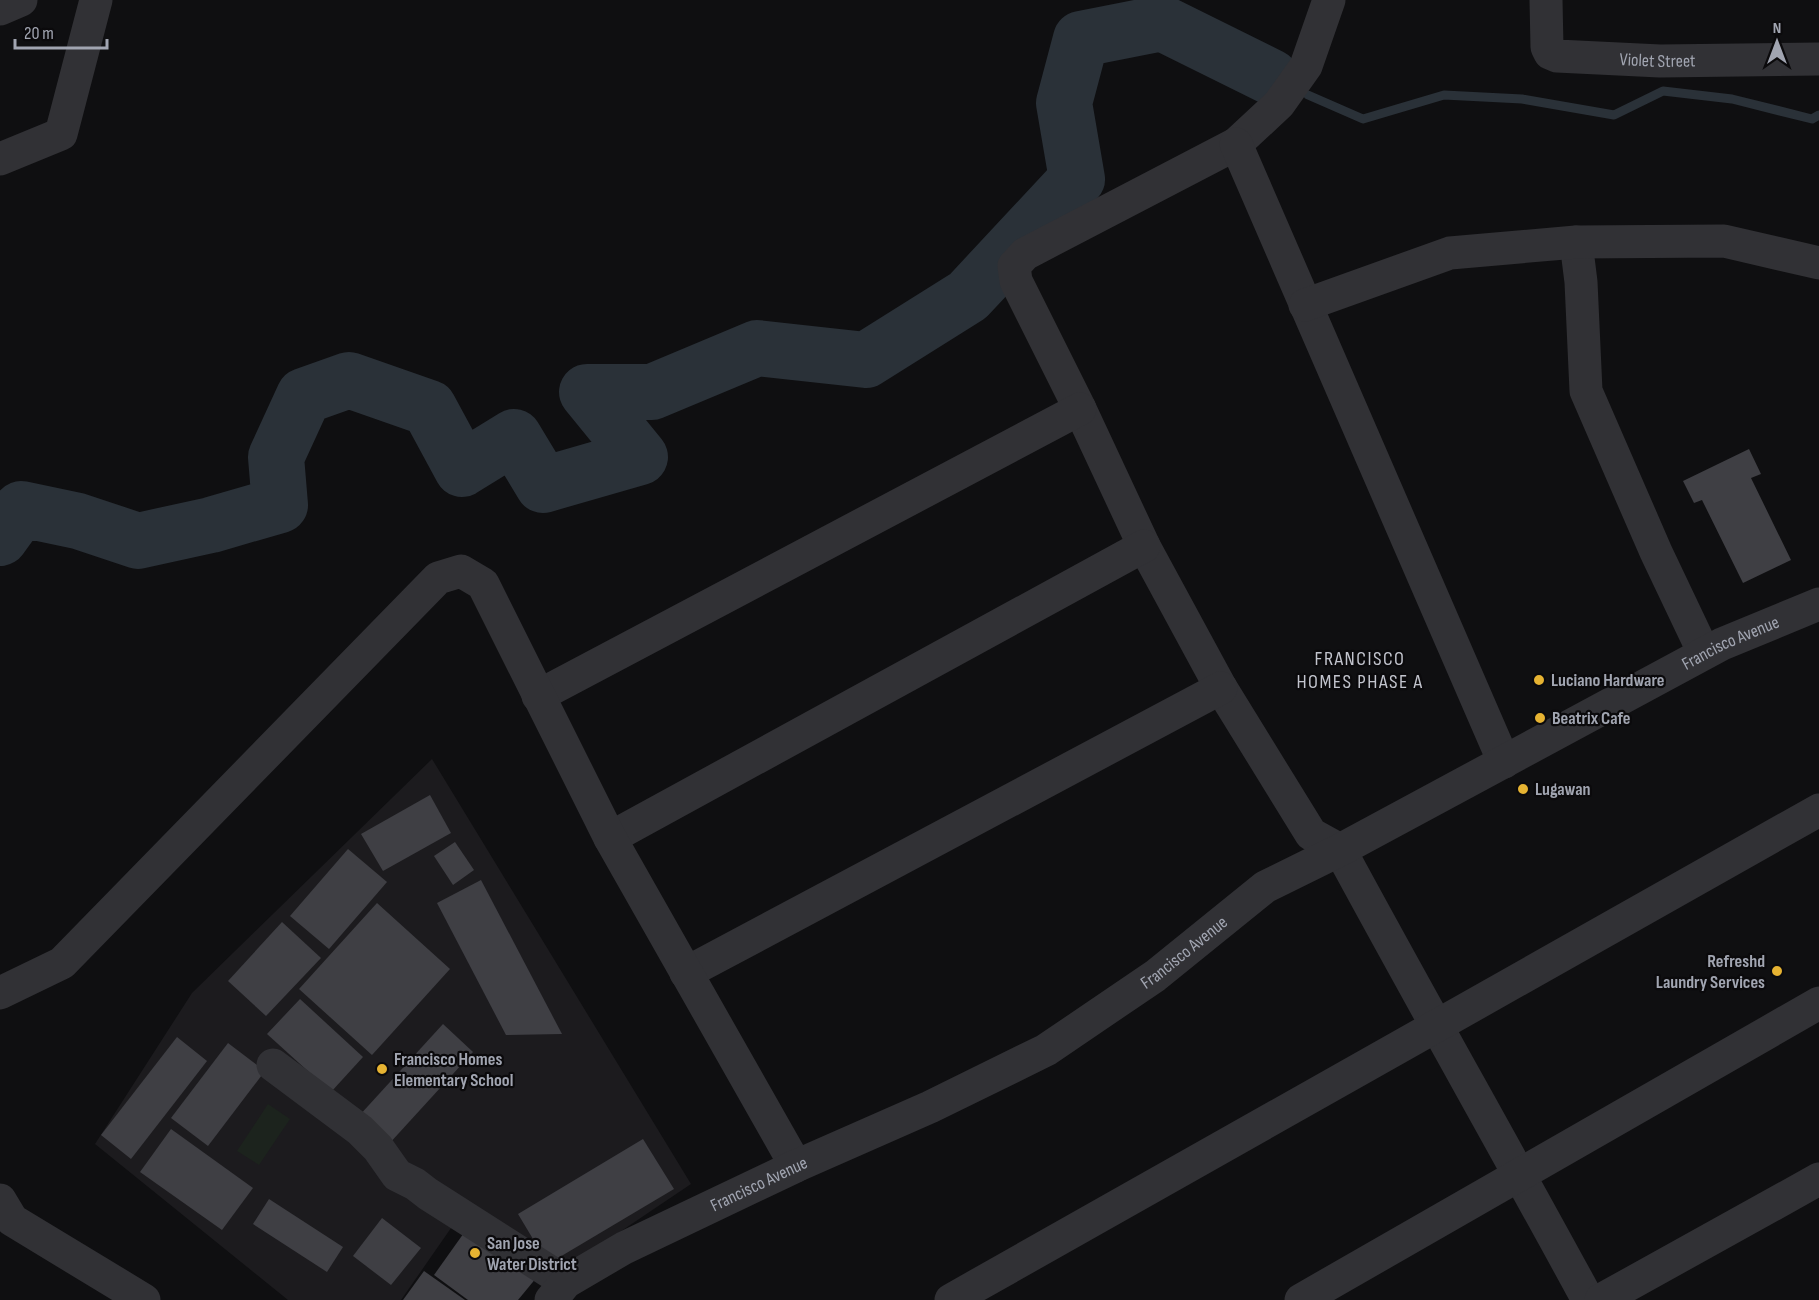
<svg xmlns="http://www.w3.org/2000/svg" width="1819" height="1300" viewBox="0 0 1819 1300" font-family="'Sofia Sans Condensed',sans-serif">
<style>
.built{fill:#1c1b1e}
.green{fill:#1c231d}
.lines{fill:none;stroke-linecap:round;stroke-linejoin:round}
.stream{stroke:#2a3138;stroke-width:9}
.river{stroke:#2a3138;stroke-width:56}
.building{fill:#3f3f44}
.minor{stroke:#313135;stroke-width:33}
.poi-dot{fill:#e6b332;stroke:#0b0a0c;stroke-width:2}
.labels{text-anchor:middle;dominant-baseline:central;stroke-width:4.5;stroke-linejoin:round;paint-order:stroke}
.street-label{font-size:18px;fill:#a1a5b1;stroke:#0b0a0c}
.poi-label{font-size:18px;font-weight:bold;fill:#a1a5b1;stroke:#0b0a0c;text-anchor:start}
.neighbourhood-label{font-size:20px;letter-spacing:1.5px;fill:#c2c4cd;stroke:#0b0a0c}
</style>
<rect width="100%" height="100%" fill="#0f0f11"/>
<polygon class="built" points="432,759 691,1184 550,1279 458,1218 401,1300 288,1300 95,1144 192,993"/>
<polygon class="green" points="268,1104 290,1119 259,1165 237,1151"/>
<g class="lines">
<polyline class="stream" points="1308,95 1363,119 1444,95 1522,99 1614,115 1663,91 1732,99 1812,119 1819,115"/>
<polyline class="river" points="0,538 21,509 78,521 138,541 211,525 280,505 276,457 304,396 349,380 429,408 462,469 514,437 543,485 640,457 587,392 652,392 757,348 866,360 968,296 1077,179 1064,103 1081,39 1162,23 1271,77"/>
</g>
<g class="building">
<polygon points="1749,449 1761,474 1751,478 1791,560 1743,583 1702,500 1694,503 1683,481"/>
<polygon points="430,795 451,833 383,871 361,834"/>
<polygon points="455,842 474,870 453,885 434,856"/>
<polygon points="348,849 387,882 329,949 290,916"/>
<polygon points="481,880 562,1034 506,1035 437,903"/>
<polygon points="377,903 450,969 372,1055 299,989"/>
<polygon points="282,922 321,958 266,1016 228,981"/>
<polygon points="300,999 363,1057 331,1092 267,1034"/>
<polygon points="443,1024 473,1052 388,1145 358,1117"/>
<polygon points="177,1037 207,1061 131,1159 101,1135"/>
<polygon points="228,1043 265,1071 208,1146 171,1118"/>
<polygon points="171,1129 253,1188 222,1230 140,1172"/>
<polygon points="643,1139 674,1189 548,1264 518,1214"/>
<polygon points="269,1199 343,1247 327,1272 253,1224"/>
<polygon points="382,1218 421,1248 391,1285 353,1256"/>
<polygon points="466,1230 537,1277 518,1300 468,1300 434,1275"/>
<polygon points="424,1271 465,1300 403,1300"/>
</g>
<g class="lines">
<g class="minor">
<path d="M1329,0l-23,66 -27,38 -43,40 -211,110 -11,12 2,15 64,128 64,137 77,142 90,146 29,16c81,150 166,299 248,450"/>
<path id="s1" d="M1546,0l1,47 3,6 7,3 103,5 159,-2"/>
<polyline points="0,9 21,0"/>
<polyline points="1236,144 1504,762"/>
<polyline points="0,159 61,134 96,0"/>
<polyline points="1576,242 1581,282 1586,391 1656,552 1704,653"/>
<polyline points="1305,305 1450,253 1576,242 1724,241 1819,263"/>
<polyline points="538,696 1080,409"/>
<polyline points="610,838 1144,546"/>
<polyline points="686,973 1221,688"/>
<polyline points="0,993 62,963 438,578 461,571 483,584 610,838 796,1166"/>
<polyline points="273,1065 360,1130 378,1148 397,1175 415,1184 428,1194 566,1282"/>
<polyline points="0,1200 12,1220 144,1300"/>
<path id="s2" d="M551,1300l15,-18 58,-34 172,-82 134,-59 116,-57 109,-74 110,-89 75,-37 382,-206 97,-40"/>
<polyline points="951,1300 1819,810"/>
<polyline points="1301,1300 1819,1003"/>
<polyline points="1601,1300 1819,1179"/>
</g>
</g>
<g class="poi-dot">
<circle cx="1539" cy="680" r="6"/>
<circle cx="1540" cy="718" r="6"/>
<circle cx="1523" cy="789" r="6"/>
<circle cx="1777" cy="971" r="6"/>
<circle cx="382" cy="1069" r="6"/>
<circle cx="475" cy="1253" r="6"/>
</g>
<g class="labels">
<g class="street-label">
<text stroke="none"><textPath href="#s1" startOffset="162">Violet Street</textPath></text>
<text stroke="none"><textPath href="#s2" startOffset="1356">Francisco Avenue</textPath></text>
<text stroke="none"><textPath href="#s2" startOffset="726">Francisco Avenue</textPath></text>
<text stroke="none"><textPath href="#s2" startOffset="240">Francisco Avenue</textPath></text>
</g>
<g class="poi-label">
<text x="1551" y="680">Luciano Hardware</text>
<text x="1552" y="718">Beatrix Cafe</text>
<text x="1535" y="789">Lugawan</text>
<text x="1765" y="961" text-anchor="end">Refreshd<tspan x="1765" dy="21">Laundry Services</tspan></text>
<text x="394" y="1059">Francisco Homes<tspan x="394" dy="21">Elementary School</tspan></text>
<text x="487" y="1243">San Jose<tspan x="487" dy="21">Water District</tspan></text>
</g>
<g class="neighbourhood-label">
<text x="1360" y="659">FRANCISCO<tspan x="1360" dy="23">HOMES PHASE A</tspan></text>
</g>
</g>
<g transform="translate(1777 42)" stroke="#0b0a0c" stroke-width="4.5" paint-order="stroke">
<path d="M0-4.5L10 22L0 15L-10 22Z" fill="#a1a5b1"/>
<text y="-9" font-size="16" font-weight="bold" text-anchor="middle" fill="#a1a5b1">N</text>
</g>
<path d="M15 39v9h92v-9" fill="none" stroke="#a1a5b1" stroke-width="3"/>
<text x="24" y="39" font-size="18" fill="#a1a5b1" stroke="#0b0a0c" stroke-width="4.5" paint-order="stroke">20 m</text>
</svg>
